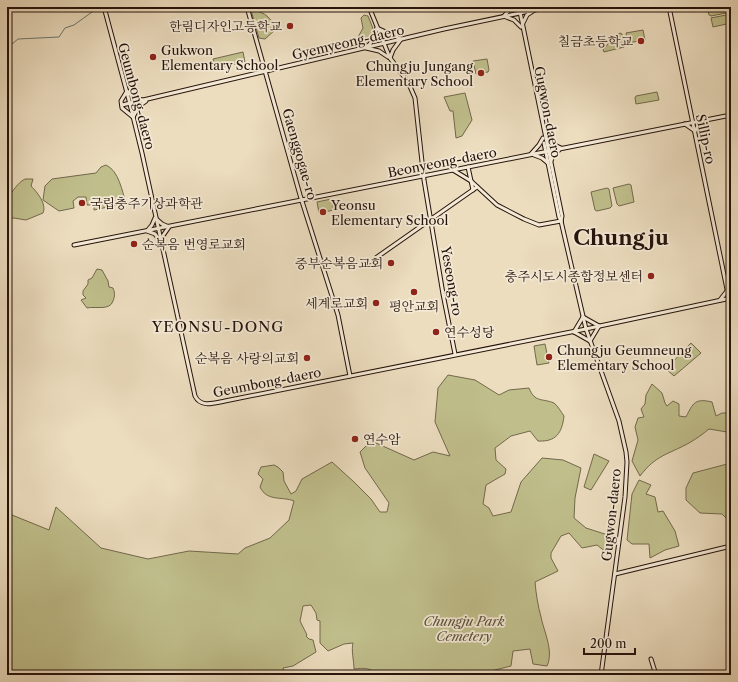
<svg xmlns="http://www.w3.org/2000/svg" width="738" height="682" viewBox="0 0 738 682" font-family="'Libre Caslon Text','Noto Serif KR',serif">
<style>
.green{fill:#c0bf8c;stroke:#72684c}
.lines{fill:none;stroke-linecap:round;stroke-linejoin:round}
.stream{stroke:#6b7771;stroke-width:1}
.secondary-casing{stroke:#25120b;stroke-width:5}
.secondary{stroke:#f3e9d5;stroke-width:3}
.poi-dot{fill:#8f2418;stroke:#f3e9d5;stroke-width:1.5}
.labels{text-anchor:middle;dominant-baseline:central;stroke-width:3.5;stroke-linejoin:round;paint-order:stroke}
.poi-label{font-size:13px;fill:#25120b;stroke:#f3e9d5;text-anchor:end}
.street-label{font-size:13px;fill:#25120b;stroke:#f3e9d5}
.park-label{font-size:13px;font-style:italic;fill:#5b4f38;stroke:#f3e9d5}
.quarter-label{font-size:15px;letter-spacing:1px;fill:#25120b;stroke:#f3e9d5}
.town-label{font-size:21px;font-weight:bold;fill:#25120b;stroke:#f3e9d5}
</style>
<rect width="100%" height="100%" fill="#ecddbf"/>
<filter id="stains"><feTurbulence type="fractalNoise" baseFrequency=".005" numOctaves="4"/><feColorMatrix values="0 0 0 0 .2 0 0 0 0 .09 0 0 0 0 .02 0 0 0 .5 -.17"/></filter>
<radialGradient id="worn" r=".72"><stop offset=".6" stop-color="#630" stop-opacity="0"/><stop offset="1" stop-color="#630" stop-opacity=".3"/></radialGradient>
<g class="green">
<path d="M250,7h4v2c4,3 10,4 13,7 3,3 4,5 8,7l1,6 -11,10 -6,-1z"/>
<polygon points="707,7 731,7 731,12 711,16 709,15"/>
<polygon points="731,14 731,23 713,27 711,18"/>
<polygon points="364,15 368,16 374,31 368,44 352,47 349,41 357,39 363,28 361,18"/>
<polygon points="643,30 645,40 628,43 626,33"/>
<polygon points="620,33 622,34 624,47 604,52 603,50 612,39"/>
<polygon points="243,52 245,62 215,68 213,59"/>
<polygon points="487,59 489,70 488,72 476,74 473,61"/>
<polygon points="657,92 659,100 636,104 635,98 636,96"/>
<polygon points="465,93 472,120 462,136 456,138 453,111 450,111 444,97"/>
<path d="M106,165c13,6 16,26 20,38l-32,7v-5h-7l-1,-8h-8l-5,4 1,7 -15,3 -16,-11 2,-14 7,-7 44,-6 5,-6z"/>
<path d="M25,179h8l-2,7c6,6 16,18 12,27l-17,7 -12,-2 -7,1v-22c7,-6 10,-14 18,-18z"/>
<polygon points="629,184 631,185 634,202 619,206 617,204 613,188"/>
<polygon points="607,188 609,189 612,206 610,208 597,211 595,210 591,192"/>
<polygon points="331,199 334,210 319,213 317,202"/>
<path d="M97,269l5,1 6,11 1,6 4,1c2,5 2,8 0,13 -3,10 -18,5 -26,7l-6,-8 5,-2 -3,-3v-4l5,-7v-4l4,-2z"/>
<polygon points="691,343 701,353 674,376 666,369"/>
<polygon points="545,344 549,363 537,365 534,346"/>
<path d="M448,375l27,5 24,15 10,-5 20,-2c6,15 13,10 25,15 4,3 7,9 10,13 -2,17 -8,26 -26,25l-8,-10 -19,5 -16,12 1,12 10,9 -1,5 -19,11 -3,19 6,4 4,8 18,-4 10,-30 21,-24 21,2 18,8 -6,30 -1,20 12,10 28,9 -3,19 -14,-11 -15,3 -13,-15 -8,3 -10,17v5l7,13 -23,11c1,12 3,24 6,35 3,15 13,34 6,49l-14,-2 -3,-15 -17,2 -2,15 -20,5 -5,4h-3l-4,-4 -16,2 -8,2h-24l-2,-1 -1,1h-51c-7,-8 -13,-7 -23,-6 0,-8 -3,-19 -1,-26l-9,1 -16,7 -8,-8v-22l-3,-1 -1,-7 -5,-8 -8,1 -3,15 7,14 -1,1 3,3 4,1 3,12 -23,14 -10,2 2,7h-278v-162l42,17 7,-23 45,41 47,11 41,-8 49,3 7,-6 25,-10 19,-18 5,-19c-12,-5 -27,1 -34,-14l3,-8 -5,-5 3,-7 13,-2 4,2 5,5 1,9 7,13 5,-3 6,-12 30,-17 22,20 17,17 9,13h7l2,-9 -24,-35 -5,-16 6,-6 10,-3 38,17 19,-8 17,4 -15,-34 3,-34z"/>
<path d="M652,384l10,9 3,10 2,3 6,-5 6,3v12l7,1c7,-14 9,-19 26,-15l4,14 6,-3h9v24l-4,-5 -18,-3c-6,5 -13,10 -20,14 -22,12 -33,12 -49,33l-8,-15 6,-21 -3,-13 3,-9 6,-1 -3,-8 4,-5 1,-9z"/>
<polygon points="594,454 609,461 591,490 584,487"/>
<polygon points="731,463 731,520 728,520 722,514 700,513 686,500 686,488 693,473"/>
<polygon points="639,480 651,485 646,494 655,497 658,512 663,511 675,531 679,546 665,550 650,558 649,544 632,544 627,540 632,494"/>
</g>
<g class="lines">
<g class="stream">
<polyline points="113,8 114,7"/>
<polyline points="7,48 18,39 59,37 65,28 74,25 92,12 98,10"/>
</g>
<g class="secondary-casing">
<g id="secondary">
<path d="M104,7l26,97 12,49 53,243c6,12 19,7 30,5l356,-71 150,-32"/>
<polyline points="247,7 300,195 338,315 350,376"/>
<polyline points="369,7 390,58 408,82 415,98 424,180 443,294 455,354"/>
<polyline points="519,7 562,216 561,221 586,329 619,421 626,452 627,462 625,497 601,675"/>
<polyline points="524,7 531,10"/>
<polyline points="669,7 729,299"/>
<polyline points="504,16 512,7"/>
<polyline points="506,17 514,20 521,27"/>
<polyline points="523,23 527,15 533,11"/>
<polyline points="377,28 401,39"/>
<polyline points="366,47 370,44 377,28"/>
<polyline points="366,48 379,51 388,57"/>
<polyline points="390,58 393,50 401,39"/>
<polygon points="127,91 134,98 146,101 139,106 133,117 122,108 121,101"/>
<polyline points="122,105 444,29 549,7"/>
<polyline points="685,124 695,131"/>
<polyline points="695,131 701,121"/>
<polyline points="546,139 550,143 561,148"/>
<polyline points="544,143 559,217 561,221"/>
<polyline points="531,154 539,145 543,138"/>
<polyline points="534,155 542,158 548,163"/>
<polyline points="551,161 553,155 559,150"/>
<polyline points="468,167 473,190"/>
<polyline points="453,170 471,181 497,205 524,219 539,225 561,221"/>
<polygon points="155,218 162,224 169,227 162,237 161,242 155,234 147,231 152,225"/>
<polyline points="74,245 731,115"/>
<polyline points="370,262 477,187"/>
<polyline points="720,300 727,291 731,294"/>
<polyline points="583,317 599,326"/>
<polyline points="574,332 590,341"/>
<polyline points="574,332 583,317"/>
<polyline points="590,341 599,326"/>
<polyline points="615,574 731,546"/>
<polyline points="651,659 656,675"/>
</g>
</g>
<use href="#secondary" class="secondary"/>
</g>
<g class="poi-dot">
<circle cx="290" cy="26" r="4"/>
<circle cx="641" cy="41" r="4"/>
<circle cx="153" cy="57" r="4"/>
<circle cx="481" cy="73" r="4"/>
<circle cx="82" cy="203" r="4"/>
<circle cx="323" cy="212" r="4"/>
<circle cx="134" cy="244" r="4"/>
<circle cx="391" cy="263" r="4"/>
<circle cx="651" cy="276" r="4"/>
<circle cx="414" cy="292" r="4"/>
<circle cx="376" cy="303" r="4"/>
<circle cx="436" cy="332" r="4"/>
<circle cx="549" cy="357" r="4"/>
<circle cx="307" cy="358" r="4"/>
<circle cx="355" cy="439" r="4"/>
</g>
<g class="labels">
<g class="poi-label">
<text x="282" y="26">한림디자인고등학교</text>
<text x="633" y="41">칠금초등학교</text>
<text x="161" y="50" text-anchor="start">Gukwon<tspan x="161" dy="15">Elementary School</tspan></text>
<text x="473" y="66">Chungju Jungang<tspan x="473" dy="15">Elementary School</tspan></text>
<text x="90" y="203" text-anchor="start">국립충주기상과학관</text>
<text x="331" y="205" text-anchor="start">Yeonsu<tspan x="331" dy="15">Elementary School</tspan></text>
<text x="142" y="244" text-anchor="start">순복음 번영로교회</text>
<text x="383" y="263">중부순복음교회</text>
<text x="643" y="276">충주시도시종합정보센터</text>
<text x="368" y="303">세계로교회</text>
<text x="414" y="306" text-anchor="middle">평안교회</text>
<text x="444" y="332" text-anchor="start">연수성당</text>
<text x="557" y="350" text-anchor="start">Chungju Geumneung<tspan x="557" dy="15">Elementary School</tspan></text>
<text x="299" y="358">순복음 사랑의교회</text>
<text x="363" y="439" text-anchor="start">연수암</text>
</g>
<g class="street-label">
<text transform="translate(348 42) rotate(-13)">Gyemyeong-daero</text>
<text transform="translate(137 96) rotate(75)">Geumbong-daero</text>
<text transform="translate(548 112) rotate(79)">Gugwon-daero</text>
<text transform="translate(706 139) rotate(78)">Sillip-ro</text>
<text transform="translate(300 154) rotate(74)">Gaenggogae-ro</text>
<text transform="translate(442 162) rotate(-11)">Beonyeong-daero</text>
<text transform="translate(452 281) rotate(80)">Yeseong-ro</text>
<text transform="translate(267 382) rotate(-11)">Geumbong-daero</text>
<text transform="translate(611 515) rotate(-84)">Gugwon-daero</text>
</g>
<g class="park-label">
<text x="464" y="621">Chungju Park<tspan x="464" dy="15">Cemetery</tspan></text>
</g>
<g class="quarter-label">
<text x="218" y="326">YEONSU-DONG</text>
</g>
<g class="town-label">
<text x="621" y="237">Chungju</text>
</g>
</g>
<rect width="738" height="682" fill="none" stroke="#ecddbf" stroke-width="24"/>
<rect x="8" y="8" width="722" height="666" fill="none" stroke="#25120b" stroke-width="2"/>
<rect x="12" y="12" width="714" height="658" fill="none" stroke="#25120b"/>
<path d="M584 648v6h51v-6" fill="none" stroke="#25120b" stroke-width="2"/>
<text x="590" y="648" font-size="12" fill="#25120b" stroke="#f3e9d5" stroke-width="3" paint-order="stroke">200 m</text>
<rect width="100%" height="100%" filter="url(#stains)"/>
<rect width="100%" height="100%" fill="url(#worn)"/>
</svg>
